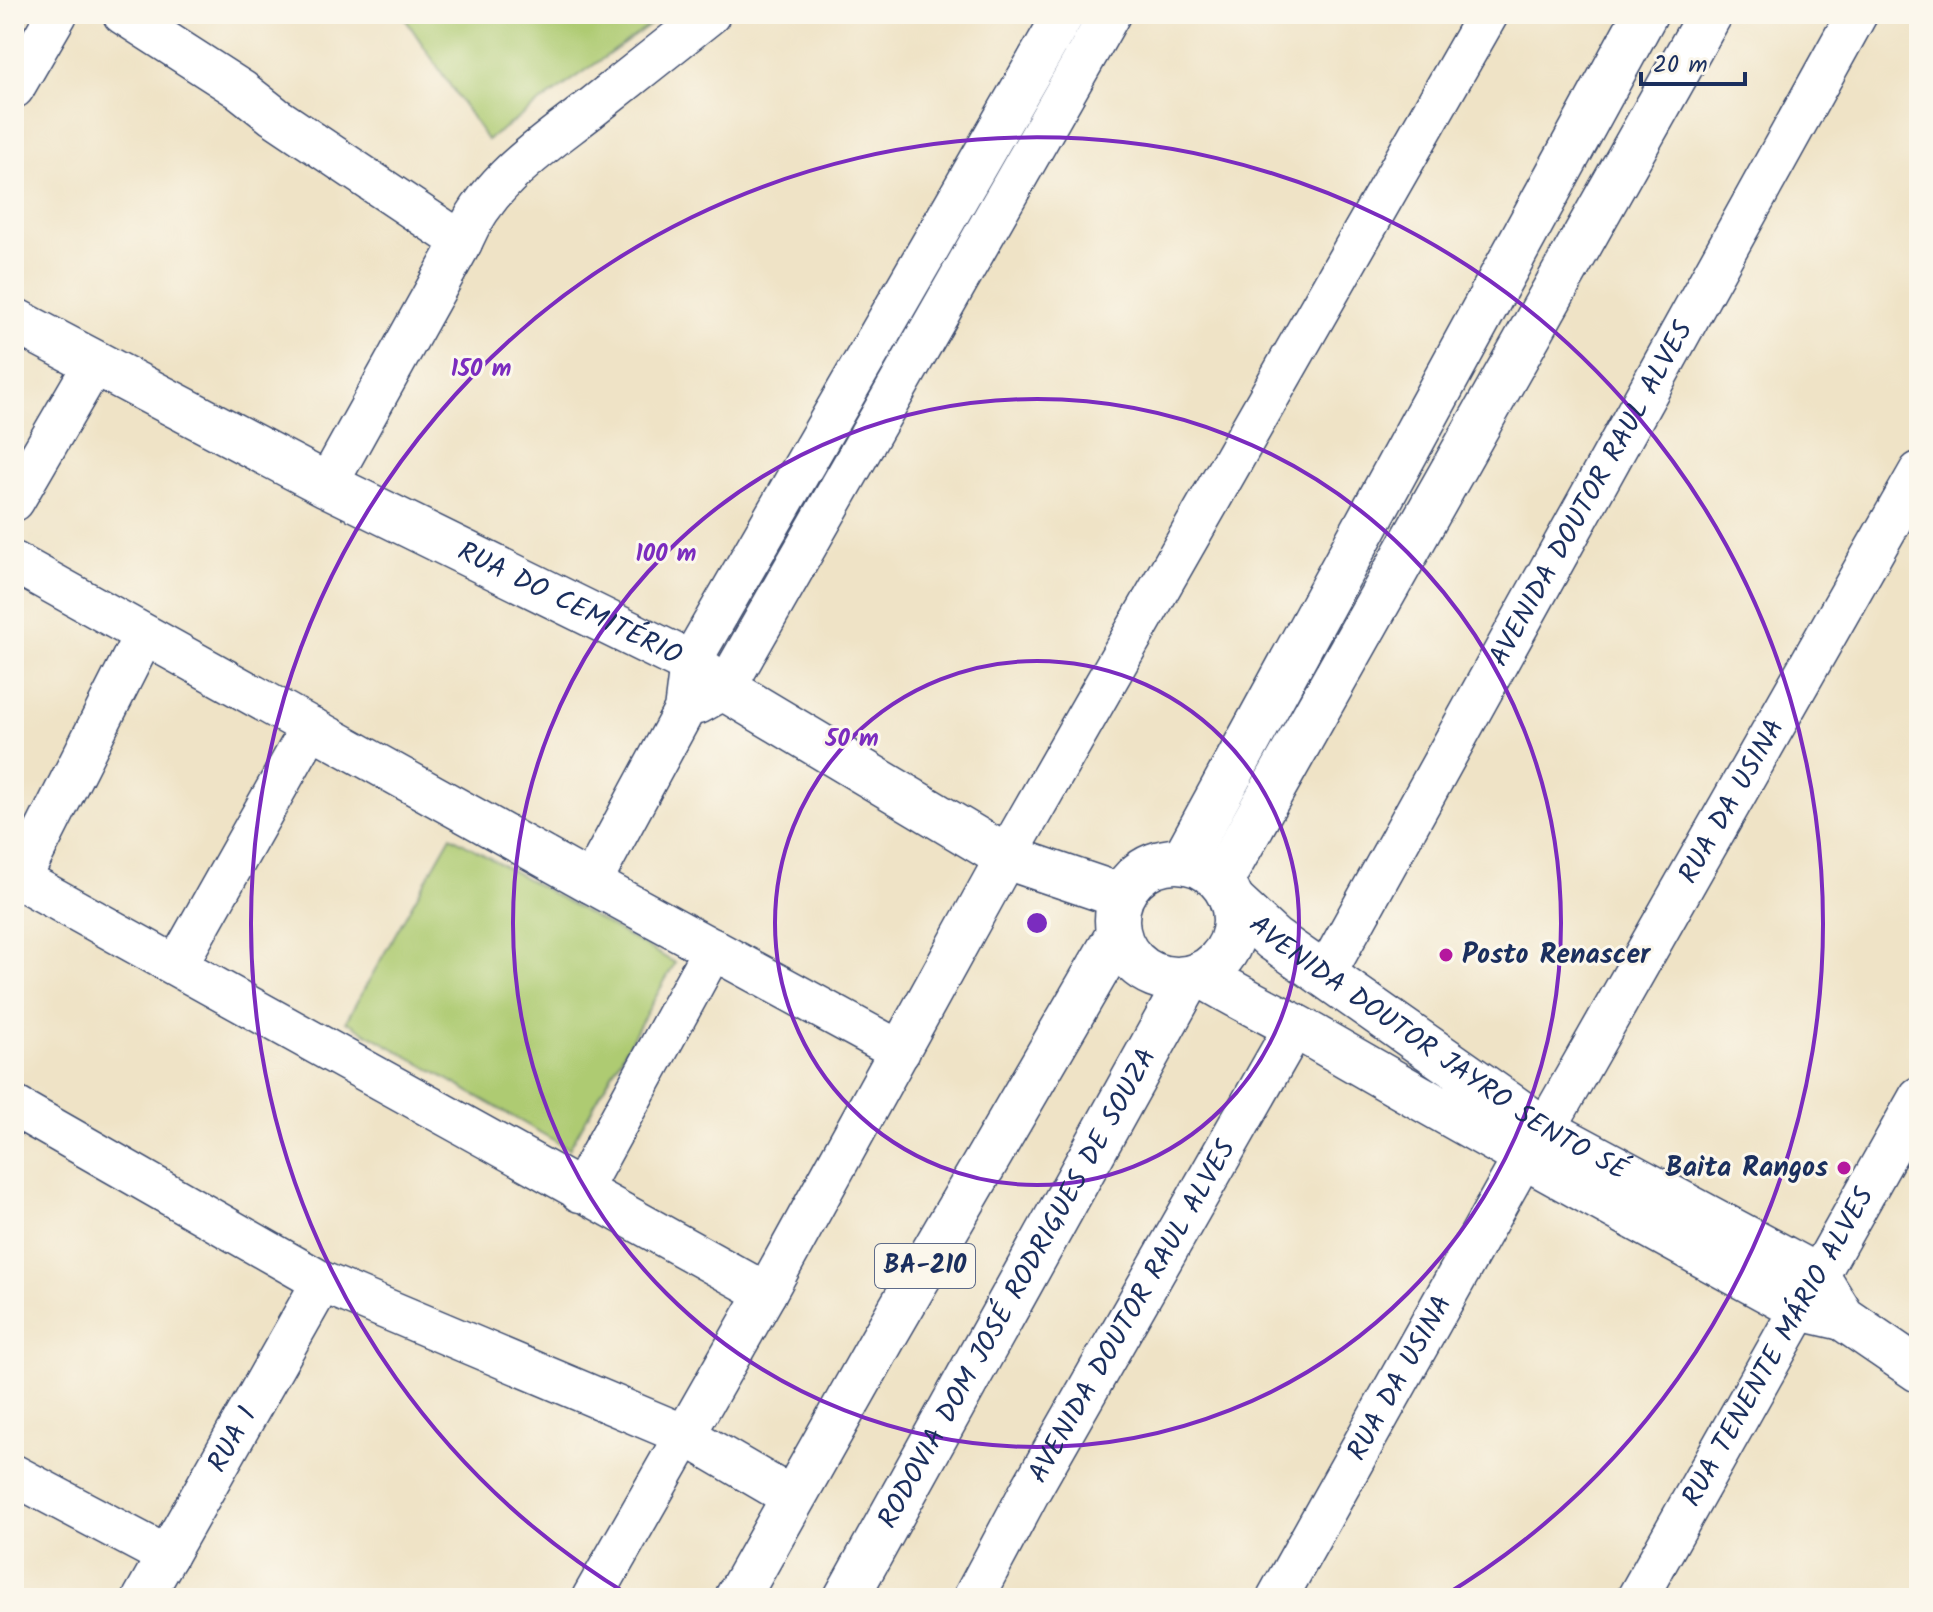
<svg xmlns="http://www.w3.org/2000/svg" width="1933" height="1612" viewBox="0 0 1933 1612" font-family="Kalam,sans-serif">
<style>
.green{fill:#aecb72;stroke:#647d68;stroke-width:2}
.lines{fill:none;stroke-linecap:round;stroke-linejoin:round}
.street-casing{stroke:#3b4a6e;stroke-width:43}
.secondary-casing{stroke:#3b4a6e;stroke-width:47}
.primary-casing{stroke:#3b4a6e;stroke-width:47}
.street{stroke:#fff;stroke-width:40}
.secondary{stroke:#fff;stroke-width:44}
.primary{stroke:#fff;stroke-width:44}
.ring{fill:none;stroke:#7b2cbf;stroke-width:4}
.poi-dot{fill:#b5179e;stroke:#fbf7ec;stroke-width:3}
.labels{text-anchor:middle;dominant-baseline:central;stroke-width:6;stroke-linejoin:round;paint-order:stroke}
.shield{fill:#fbf7ec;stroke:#5e6b89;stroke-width:2}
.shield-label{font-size:26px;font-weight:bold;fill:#1b2f5e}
.street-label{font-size:28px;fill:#1b2f5e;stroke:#fbf7ec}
.poi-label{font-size:28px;font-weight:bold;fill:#1b2f5e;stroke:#fbf7ec;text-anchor:start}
.centre{fill:#7b2cbf;stroke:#fbf7ec;stroke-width:4}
.ring-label{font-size:24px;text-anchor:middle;font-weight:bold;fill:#7b2cbf;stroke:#fbf7ec;stroke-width:6;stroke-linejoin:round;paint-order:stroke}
</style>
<rect width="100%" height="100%" fill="#fbf7ec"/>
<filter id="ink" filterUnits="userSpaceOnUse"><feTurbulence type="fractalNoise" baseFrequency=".0125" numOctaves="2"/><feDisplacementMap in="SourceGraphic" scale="16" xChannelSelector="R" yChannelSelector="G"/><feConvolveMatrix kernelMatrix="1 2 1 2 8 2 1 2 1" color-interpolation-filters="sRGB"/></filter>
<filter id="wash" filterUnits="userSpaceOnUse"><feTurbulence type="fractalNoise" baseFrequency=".006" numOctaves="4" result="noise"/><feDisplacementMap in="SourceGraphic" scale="32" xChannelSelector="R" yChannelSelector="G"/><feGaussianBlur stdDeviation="1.8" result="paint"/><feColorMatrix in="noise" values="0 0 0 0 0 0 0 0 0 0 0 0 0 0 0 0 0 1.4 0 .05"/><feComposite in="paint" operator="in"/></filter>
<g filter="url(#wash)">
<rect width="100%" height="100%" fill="#efe3c6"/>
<g class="green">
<polygon points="402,14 666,14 487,140"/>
<polygon points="451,836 675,963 569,1149 346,1021"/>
</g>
</g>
<g filter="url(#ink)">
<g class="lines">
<g class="street-casing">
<g id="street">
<polyline points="123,14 241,90 274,116 462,242"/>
<polyline points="14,88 57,14"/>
<path d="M327,485l135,-243c25,-60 77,-93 127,-132 40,-32 81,-64 121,-96"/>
<polyline points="14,501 95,362"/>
<polyline points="14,562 591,883 900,1051"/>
<polyline points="698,704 725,689 1110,14"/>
<polyline points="14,876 766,1293"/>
<polyline points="20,880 144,635"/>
<polyline points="591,883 684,711 690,663 1064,14"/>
<polyline points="177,965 311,727"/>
<path id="s1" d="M1325,975l532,-961"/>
<polyline points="14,1106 322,1282 685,1435 793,1498"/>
<path id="s2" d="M1545,1130l374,-658"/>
<polyline points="580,1192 713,949"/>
<polyline points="14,1475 167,1556"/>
<path id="s3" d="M143,1598l179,-316"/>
<polyline points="592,1598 766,1293 1006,857 1488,14"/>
<path id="s4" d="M973,1598l56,-105 266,-467"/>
<path id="s5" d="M1277,1598l246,-440"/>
<path id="s6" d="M1637,1598l282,-501"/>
</g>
</g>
<g class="secondary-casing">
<g id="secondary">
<path id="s7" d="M14,320l313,165 363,178 35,26 281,168 115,39"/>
<polyline points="1183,861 1645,14"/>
<polyline points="1221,881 1710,14"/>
<path id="s8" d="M1232,901l41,38 272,191 272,146 26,42 76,52"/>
<path d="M1200,974c40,25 82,44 123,68 157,91 317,179 477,266l43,10"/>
</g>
</g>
<g class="primary-casing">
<g id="primary">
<circle cx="1176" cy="920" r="59"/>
<polyline points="737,1598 884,1337 1117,936"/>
<path id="s9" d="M846,1598l343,-619"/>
</g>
</g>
<use href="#street" class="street"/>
<use href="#secondary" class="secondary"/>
<use href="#primary" class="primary"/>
</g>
</g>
<g class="ring">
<circle cx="1037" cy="923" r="262"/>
<circle cx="1037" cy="923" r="524"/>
<path d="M632 1597A786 786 0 1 1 1442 1597"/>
</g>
<g class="poi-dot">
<circle cx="1446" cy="955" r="8"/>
<circle cx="1844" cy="1168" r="8"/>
</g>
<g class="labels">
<rect class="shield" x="875" y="1244" width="100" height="44" rx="6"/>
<g class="shield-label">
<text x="925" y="1266">BA-210</text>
</g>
<g class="street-label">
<text stroke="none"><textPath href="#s1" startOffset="550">AVENIDA DOUTOR RAUL ALVES</textPath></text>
<text stroke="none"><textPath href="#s7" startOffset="624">RUA DO CEMITÉRIO</textPath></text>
<text stroke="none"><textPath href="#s2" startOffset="378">RUA DA USINA</textPath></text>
<text stroke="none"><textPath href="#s8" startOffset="254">AVENIDA DOUTOR JAYRO SENTO SÉ</textPath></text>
<text stroke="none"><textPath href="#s9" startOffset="354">RODOVIA DOM JOSÉ RODRIGUES DE SOUZA</textPath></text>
<text stroke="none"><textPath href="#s4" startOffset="328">AVENIDA DOUTOR RAUL ALVES</textPath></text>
<text stroke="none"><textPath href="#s6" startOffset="288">RUA TENENTE MÁRIO ALVES</textPath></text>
<text stroke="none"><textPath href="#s5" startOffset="252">RUA DA USINA</textPath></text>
<text stroke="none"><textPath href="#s3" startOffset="182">RUA 1</textPath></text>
</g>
<g class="poi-label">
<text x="1462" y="955">Posto Renascer</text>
<text x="1828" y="1168" text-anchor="end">Baita Rangos</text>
</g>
</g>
<circle cx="1037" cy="923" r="12" class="centre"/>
<g class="ring-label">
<text x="481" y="376">150 m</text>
<text x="666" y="561">100 m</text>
<text x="852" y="746">50 m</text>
</g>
<rect width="1933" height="1612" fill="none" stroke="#fbf7ec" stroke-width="48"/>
<path d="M1641 72v12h104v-12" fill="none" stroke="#1b2f5e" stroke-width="4"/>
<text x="1653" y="72" font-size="24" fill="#1b2f5e" stroke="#fbf7ec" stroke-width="6" paint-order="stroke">20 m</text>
</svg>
